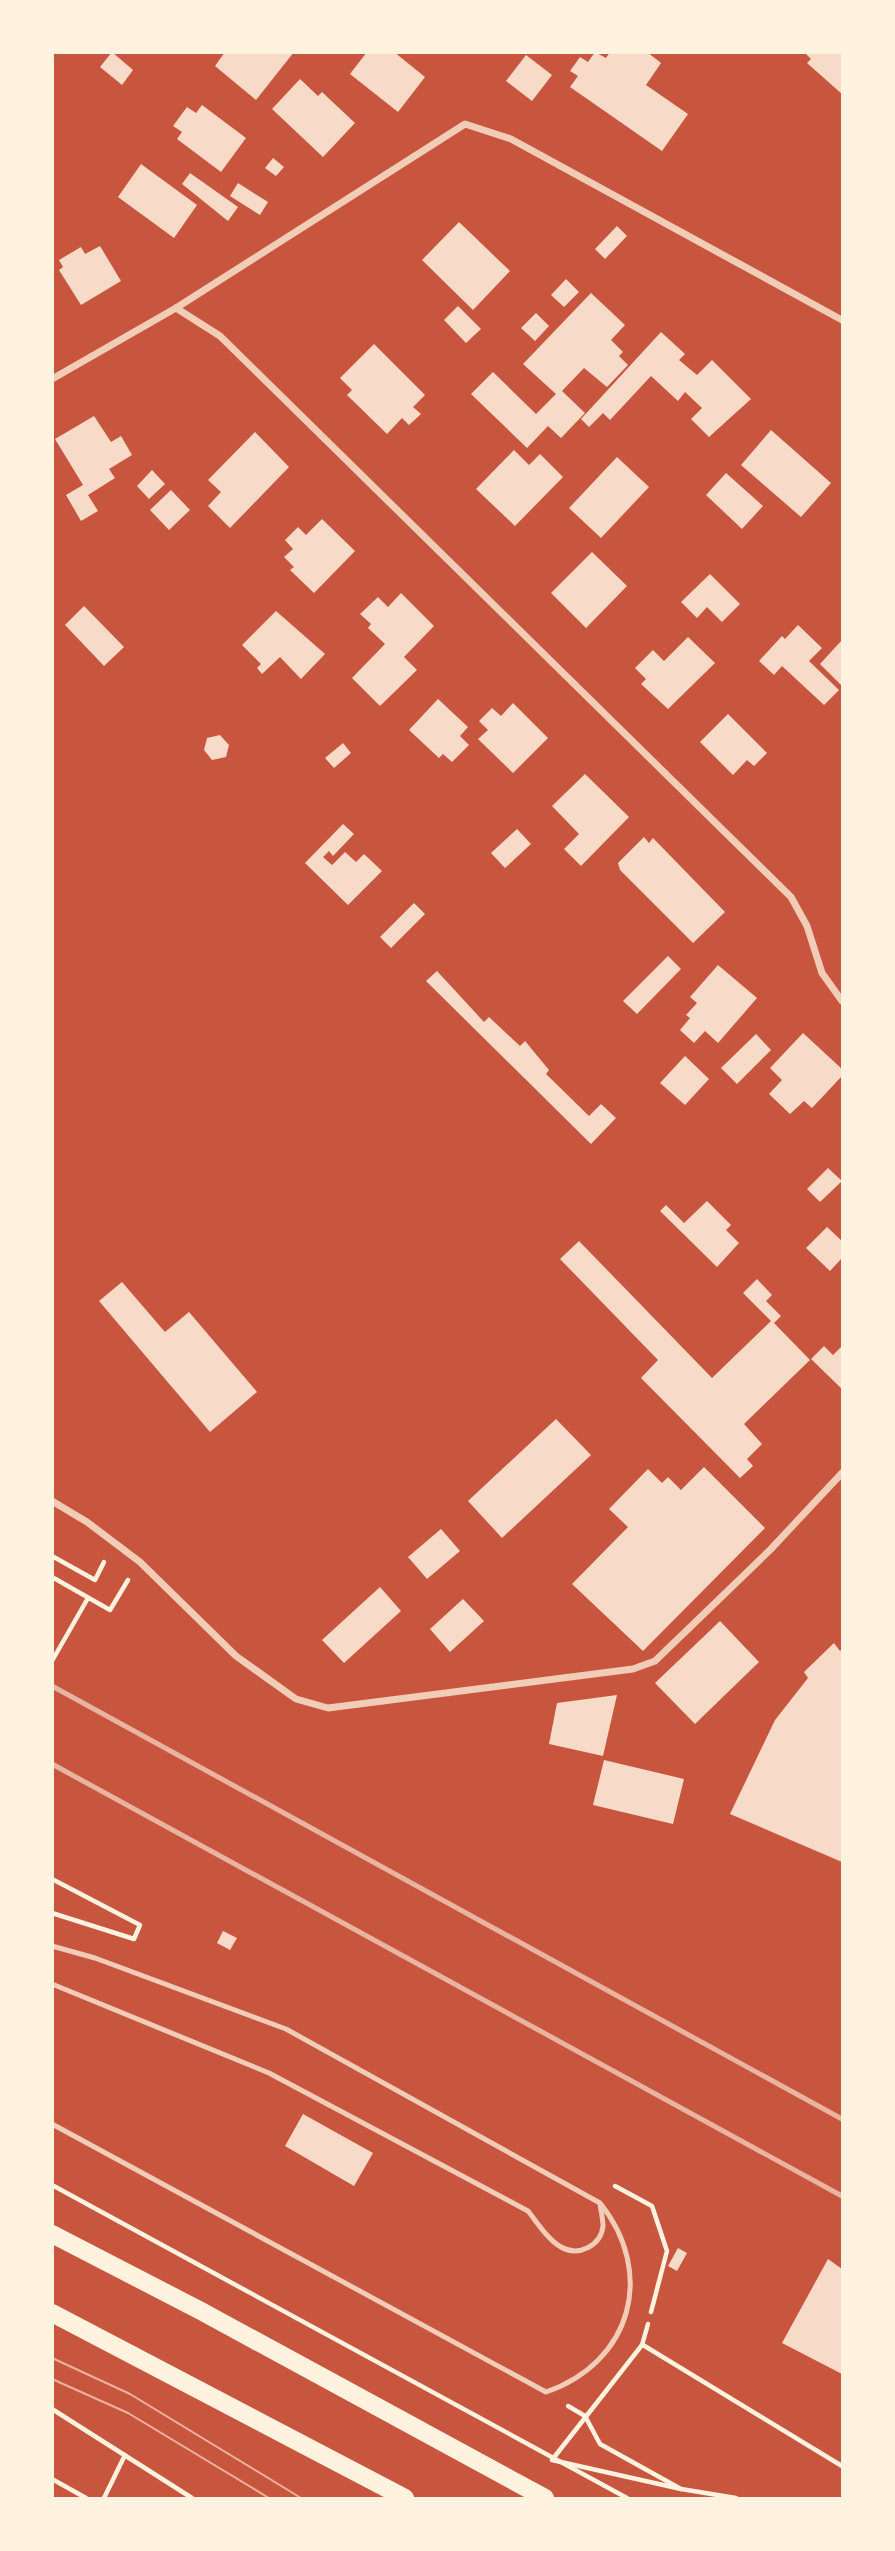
<svg xmlns="http://www.w3.org/2000/svg" width="895" height="2551" viewBox="0 0 895 2551" font-family="Bitter,serif">
<style>
.building{fill:#f7dbc8}
.lines{fill:none;stroke-linecap:round;stroke-linejoin:round}
.path{stroke:#fff3e0;stroke-width:4.5}
.service{stroke:#f1ccb7;stroke-width:5}
.minor{stroke:#f1ccb7;stroke-width:7}
.primary{stroke:#fff3e0;stroke-width:18}
.tram{stroke:#e9b49f;stroke-width:2}
.rail{stroke:#e9b49f;stroke-width:5}
</style>
<rect width="100%" height="100%" fill="#c8553d"/>
<g class="building">
<polygon points="112,52 133,70 122,85 100,67"/>
<polygon points="225,52 294,52 256,100 215,66"/>
<polygon points="367,52 394,52 425,77 398,112 350,74"/>
<polygon points="595,52 606,58 610,52 647,52 661,63 646,85 688,114 662,151 570,87 578,76 570,71 580,57 588,62"/>
<polygon points="804,52 842,52 842,94 807,63 811,59"/>
<polygon points="526,55 552,75 532,101 506,81"/>
<polygon points="300,79 318,96 322,92 355,123 323,157 272,109"/>
<polygon points="202,105 246,138 221,172 177,139 182,132 173,126 187,107 196,113"/>
<polygon points="273,158 284,167 276,176 265,168"/>
<polygon points="141,164 197,205 174,238 118,197"/>
<polygon points="190,173 238,207 228,221 182,184"/>
<polygon points="238,183 268,202 260,215 230,196"/>
<polygon points="459,222 510,271 473,310 422,260"/>
<polygon points="617,226 627,236 605,259 595,249"/>
<polygon points="100,246 121,281 81,305 59,270 63,267 59,260 81,247 85,254"/>
<polygon points="566,279 579,292 564,307 551,295"/>
<polygon points="591,293 625,325 611,340 623,352 619,356 628,365 607,387 584,368 562,391 585,413 561,438 548,426 527,448 471,394 493,372 536,414 556,394 523,364"/>
<polygon points="458,306 481,329 466,343 444,320"/>
<polygon points="536,313 549,326 535,341 521,328"/>
<polygon points="661,332 685,354 679,360 697,375 712,360 751,399 709,437 691,419 702,408 685,392 678,401 651,376 610,420 603,413 589,427 581,419"/>
<polygon points="374,344 425,395 413,407 421,414 409,425 402,418 387,434 347,395 352,390 340,378"/>
<polygon points="94,416 111,442 121,436 132,455 109,469 115,478 88,495 98,511 81,521 66,495 83,485 55,439"/>
<polygon points="771,430 831,483 801,517 741,465"/>
<polygon points="255,432 289,467 230,528 208,506 221,492 208,480"/>
<polygon points="514,450 529,465 540,454 563,477 515,526 476,489"/>
<polygon points="617,457 649,487 601,538 569,508"/>
<polygon points="152,470 165,484 149,499 137,486"/>
<polygon points="726,473 763,506 742,529 706,495"/>
<polygon points="171,490 190,510 169,530 150,510"/>
<polygon points="322,519 355,551 314,593 290,570 294,567 284,557 293,549 285,540 298,527 306,535"/>
<polygon points="592,552 627,586 586,628 551,593"/>
<polygon points="710,574 740,604 722,622 707,607 697,618 681,602"/>
<polygon points="401,593 434,626 404,657 417,670 380,706 352,678 385,644 368,628 371,624 360,614 378,597 388,607"/>
<polygon points="84,606 124,647 104,666 65,625"/>
<polygon points="276,611 325,654 301,679 280,657 262,674 257,668 261,664 242,645"/>
<polygon points="798,625 822,648 809,661 839,690 824,705 782,666 774,675 759,661 782,636 785,639"/>
<polygon points="688,637 715,663 668,709 641,684 646,679 635,668 653,650 664,661"/>
<polygon points="842,640 842,686 820,664"/>
<polygon points="438,699 468,727 460,736 469,745 452,762 443,754 439,758 409,730"/>
<polygon points="513,703 548,738 513,773 478,739 488,730 479,721 492,708 501,716"/>
<polygon points="728,714 767,753 754,766 747,760 733,775 700,742"/>
<polygon points="220,735 229,745 226,757 212,760 204,750 207,738"/>
<polygon points="343,743 351,753 334,768 325,758"/>
<polygon points="585,774 629,817 581,866 564,849 579,834 552,806"/>
<polygon points="343,824 354,834 333,856 329,851 323,857 332,865 345,852 356,862 364,854 382,871 348,905 305,863"/>
<polygon points="517,829 531,844 505,868 491,853"/>
<polygon points="644,837 649,843 653,838 725,912 693,943 620,870 618,863"/>
<polygon points="414,903 425,914 391,948 380,937"/>
<polygon points="668,956 681,969 637,1014 623,1001"/>
<polygon points="718,965 757,998 718,1043 705,1031 694,1043 680,1030 690,1018 686,1015 697,1003 690,997"/>
<polygon points="437,971 484,1022 489,1017 520,1046 525,1041 549,1070 546,1074 589,1116 601,1104 616,1118 591,1144 426,981"/>
<polygon points="803,1033 842,1069 842,1076 812,1108 804,1101 790,1114 769,1094 782,1080 770,1068"/>
<polygon points="756,1034 771,1050 737,1084 721,1068"/>
<polygon points="685,1056 709,1079 685,1105 660,1083"/>
<polygon points="828,1168 842,1181 820,1202 807,1189"/>
<polygon points="707,1201 731,1225 726,1230 739,1243 717,1267 660,1211 666,1205 684,1223"/>
<polygon points="827,1227 842,1241 842,1258 830,1271 806,1248"/>
<polygon points="579,1241 712,1378 771,1321 743,1293 757,1279 772,1295 766,1301 781,1316 774,1323 810,1360 744,1424 762,1444 747,1459 753,1466 740,1478 641,1378 658,1360 560,1259"/>
<polygon points="122,1282 165,1332 189,1312 257,1392 210,1432 99,1301"/>
<polygon points="824,1346 833,1355 842,1346 842,1389 811,1359"/>
<polygon points="556,1419 591,1455 502,1538 468,1501"/>
<polygon points="704,1467 765,1528 643,1651 572,1584 628,1527 609,1509 648,1469 662,1483 668,1477 681,1490"/>
<polygon points="441,1529 460,1551 427,1579 408,1557"/>
<polygon points="380,1587 401,1611 344,1663 322,1640"/>
<polygon points="463,1599 484,1621 450,1652 430,1629"/>
<polygon points="720,1621 759,1662 695,1724 655,1683"/>
<polygon points="834,1643 840,1651 842,1649 842,1862 730,1814 775,1720 808,1678 804,1672"/>
<polygon points="617,1695 603,1756 549,1744 557,1703"/>
<polygon points="604,1760 684,1779 673,1824 593,1805"/>
<polygon points="223,1931 237,1938 230,1950 217,1943"/>
<polygon points="303,2114 373,2153 354,2186 285,2146"/>
<polygon points="678,2248 687,2253 677,2271 668,2266"/>
<polygon points="828,2259 842,2269 842,2374 782,2343"/>
</g>
<g class="lines">
<g class="path">
<polyline points="52,1556 95,1580 104,1562"/>
<polyline points="52,1577 110,1610 128,1580"/>
<polyline points="52,1661 88,1598"/>
<polyline points="52,1879 140,1925 134,1939 52,1913"/>
<polyline points="52,2185 627,2498"/>
<polyline points="615,2186 652,2206 667,2251 651,2312"/>
<polyline points="648,2324 642,2345 552,2460 681,2489"/>
<polyline points="643,2345 842,2466"/>
<polyline points="568,2406 585,2416 600,2444 681,2489 736,2498"/>
<polyline points="52,2409 192,2498"/>
<polyline points="52,2479 86,2498"/>
<polyline points="104,2498 125,2455"/>
</g>
<g class="service">
<path d="M52,1946l43,12 191,71 314,174c56,70 32,159 -54,189l-494,-268"/>
<path d="M52,1984l217,89 259,138c9,11 20,29 33,36 17,10 40,-1 42,-21 0,-7 -2,-15 -3,-22"/>
</g>
<g class="minor">
<polyline points="176,308 220,336 791,897 807,926 822,973 842,1001"/>
<polyline points="52,379 176,308 465,124 511,139 842,320"/>
<polyline points="52,1501 87,1522 140,1562 236,1656 296,1699 328,1708 633,1669 655,1661 770,1550 842,1473"/>
</g>
<g class="primary">
<polyline points="52,2234 201,2311 545,2498"/>
<polyline points="52,2313 405,2498"/>
</g>
<g class="tram">
<polyline points="52,2358 130,2394 301,2498"/>
<polyline points="52,2379 128,2413 269,2498"/>
</g>
<g class="rail">
<polyline points="52,1686 842,2119"/>
<polyline points="52,1764 842,2196"/>
</g>
</g>
<rect width="895" height="2551" fill="none" stroke="#fff3e0" stroke-width="108"/>
</svg>
